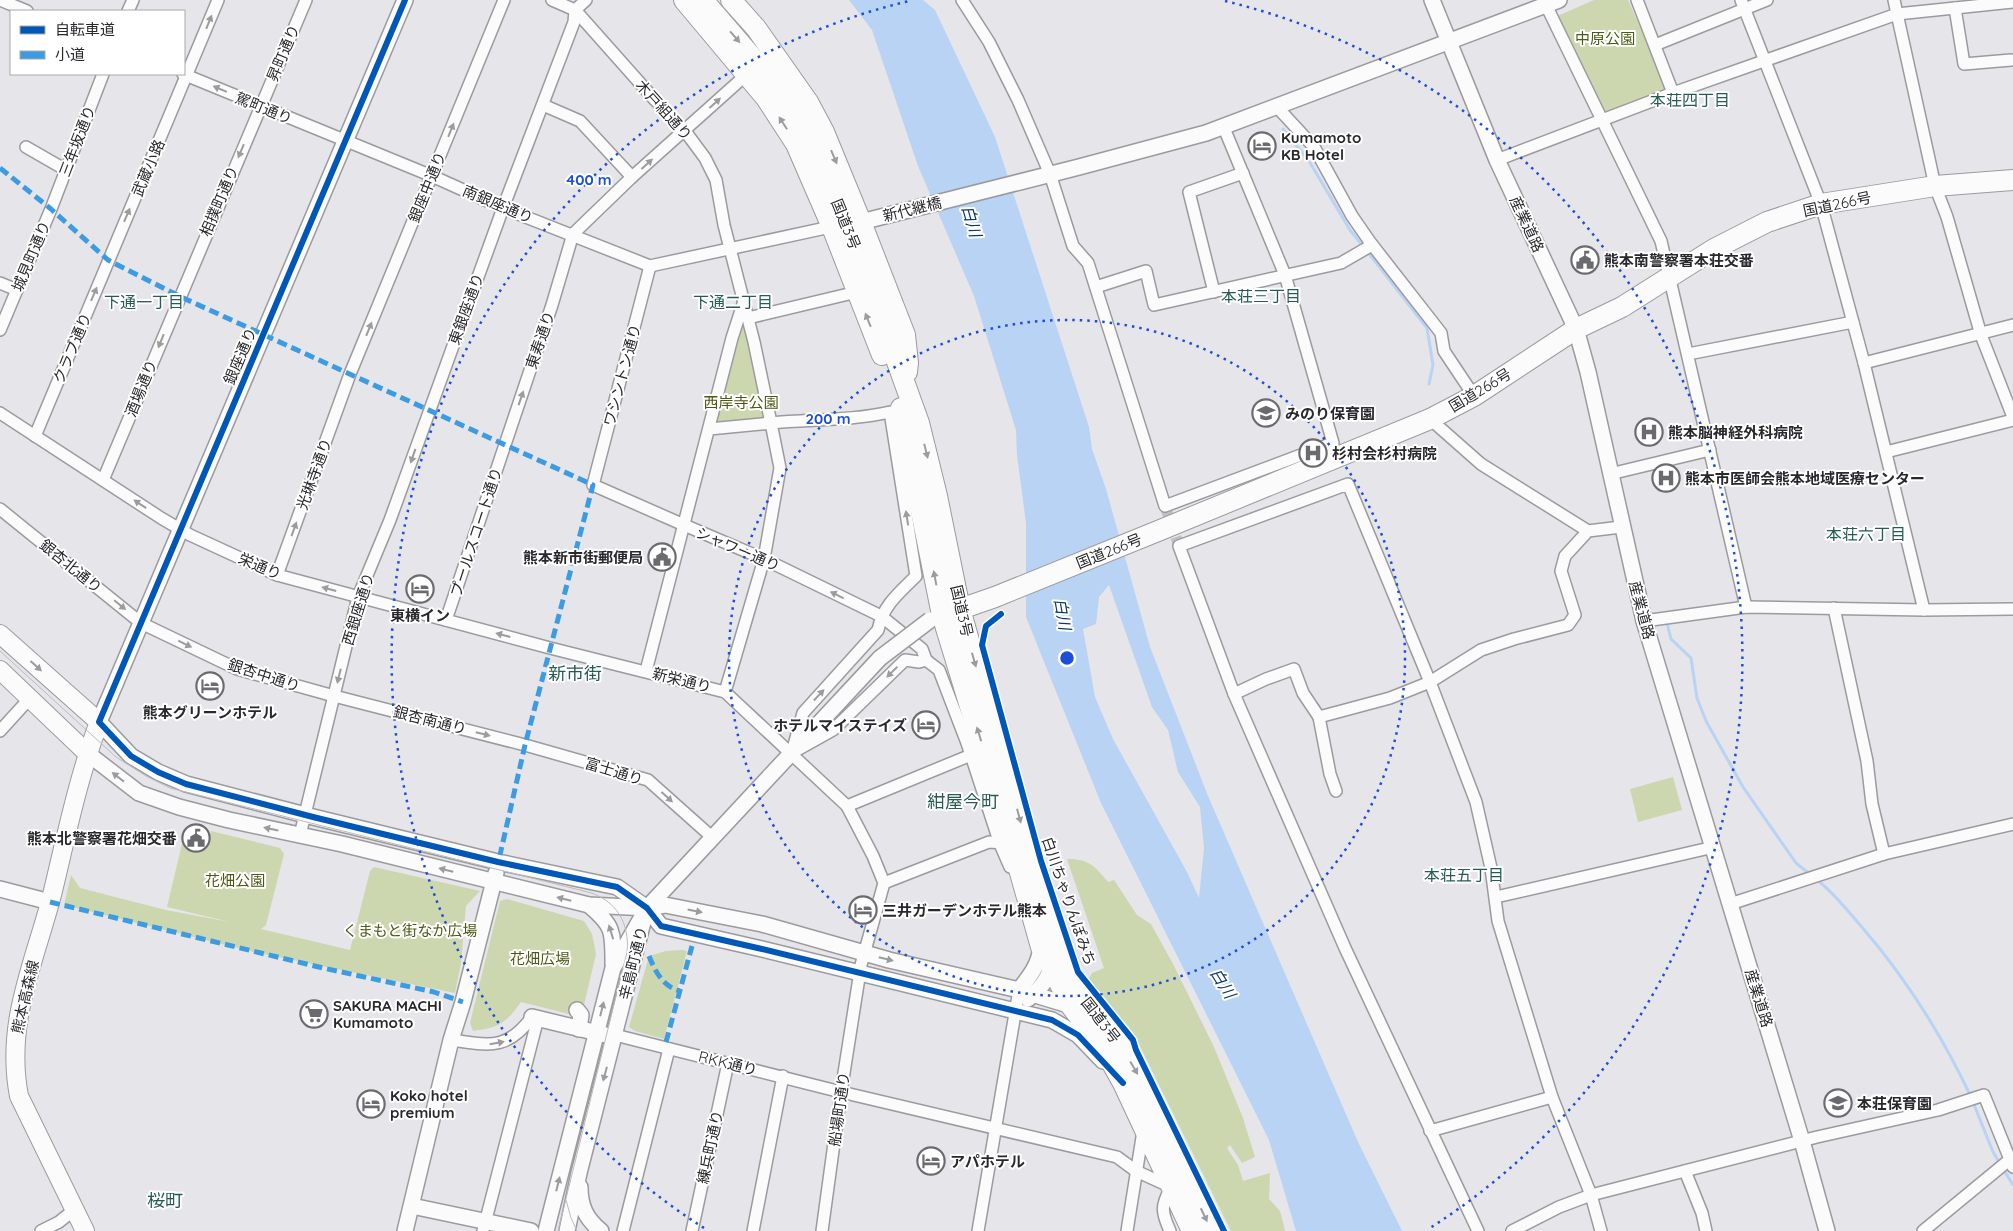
<svg xmlns="http://www.w3.org/2000/svg" width="2013" height="1231" viewBox="0 0 2013 1231" font-family="Quicksand,'Noto Sans JP',sans-serif">
<style>
.green{fill:#ccd7af}
.water{fill:#b8d3f4;fill-rule:evenodd}
.lines{fill:none;stroke-linecap:round;stroke-linejoin:round}
.stream{stroke:#b8d3f4;stroke-width:3}
.street-tunnel{stroke:#bfbfc4;stroke-width:11;stroke-dasharray:11 5.5;stroke-linecap:butt}
.street-casing{stroke:#9b9b9f;stroke-width:14}
.secondary-casing{stroke:#9b9b9f;stroke-width:18}
.primary-casing{stroke:#9b9b9f;stroke-width:20}
.highway-casing{stroke:#9b9b9f;stroke-width:22}
.street{stroke:#fbfbfc;stroke-width:11}
.secondary{stroke:#fbfbfc;stroke-width:15}
.primary{stroke:#fbfbfc;stroke-width:18}
.highway{stroke:#fbfbfc;stroke-width:20}
.tram{stroke:#bcbcbd;stroke-width:1}
.secondary-bridge-casing{stroke:#9b9b9f;stroke-width:18;stroke-linecap:butt}
.secondary-bridge{stroke:#fbfbfc;stroke-width:15}
.quiet{stroke:#3d9ce1;stroke-width:5;stroke-dasharray:10 5;stroke-linecap:butt}
.cycleway-casing{stroke:#fff;stroke-width:9}
.cycleway{stroke:#0057b8;stroke-width:6}
.oneway{fill:#9c9c9f}
.ring{fill:none;stroke:#1d4ed8;stroke-width:2.5;stroke-dasharray:2.5 5}
.labels{text-anchor:middle;dominant-baseline:central;stroke-width:4;stroke-linejoin:round;paint-order:stroke}
.park-label{font-size:15px;fill:#4c5a14;stroke:#fff}
.street-label{font-size:15px;fill:#29292d;stroke:#fff}
.poi-label{font-size:15px;font-weight:bold;fill:#29292d;stroke:#fff;text-anchor:start}
.neighbourhood-label{font-size:16px;fill:#255c54;stroke:#fff}
.water-label{font-size:16px;font-style:italic;fill:#0d3968;stroke:#fff}
.quarter-label{font-size:18px;fill:#255c54;stroke:#fff}
.centre{fill:#1d4ed8;stroke:#fff;stroke-width:2.5}
.ring-label{font-size:15px;text-anchor:middle;font-weight:bold;fill:#1d4ed8;stroke:#fff;stroke-width:4;stroke-linejoin:round;paint-order:stroke}
</style>
<rect width="100%" height="100%" fill="#e5e5ea"/>
<g class="green">
<polygon points="1594,0 1628,0 1669,93 1605,117 1553,18"/>
<polygon points="744,314 765,419 714,425"/>
<polygon points="1673,777 1682,810 1638,822 1630,789"/>
<polygon points="211,831 280,848 284,854 266,925 261,929 350,950 370,871 374,867 480,891 466,906 461,963 455,993 258,953 64,905 71,875 80,888 166,910 230,922 167,907 182,844 206,850"/>
<path d="M1067,859c22,0 28,7 41,23l6,-2 23,35 14,9 22,40 41,83 29,71 12,39 -13,6 -12,-18 -3,3 11,17 5,16 27,-8 -1,26 11,12 5,20h-54l-98,-199 -45,-52 4,-7 12,-5z"/>
<path d="M507,899l77,22 8,13 4,20 -14,59 -5,3 -56,-14c-15,21 -22,26 -48,29l-3,-8 30,-122z"/>
<polygon points="682,950 687,951 664,1039 635,1031 629,1027 649,956 666,951"/>
</g>
<path class="water" d="M849,0h74l12,10 60,127 94,290 3,22 14,40 44,158 58,149 150,346 44,89h-106l-27,-91 -168,-337 -75,-186v-94l-9,-68 -1,-25 -42,-134 -56,-130 -46,-136zM1109,585l43,122 16,23 10,42 22,35 4,41 -5,50 -12,-26 -74,-133 -18,-42 -12,-68 13,-5 3,-27z"/>
<g class="lines">
<g class="stream">
<polyline points="1283,129 1309,161 1350,230 1363,246"/>
<polyline points="1367,251 1427,328 1433,365 1429,384"/>
<polyline points="1667,623 1671,639 1691,658 1697,698 1706,721 1743,787 1796,863 1811,875"/>
<path d="M1816,879c17,13 31,31 45,47 44,51 81,109 110,171"/>
<polyline points="1973,1102 1993,1152 2013,1185"/>
</g>
<polyline class="street-tunnel" points="1165,506 1179,546"/>
<g class="street-casing">
<g id="street">
<polyline points="0,0 27,11"/>
<path d="M552,0l23,10 80,90 30,31 20,27 11,22 8,45 30,117 17,81c39,-4 80,-2 119,-11l26,164c-17,17 -33,29 -38,54l-75,83 -11,39"/>
<polyline points="962,0 989,42 1018,100 1050,174 1073,246 1088,263 1165,506 1333,443 1285,275 1224,128"/>
<polyline points="1637,0 1673,93"/>
<polyline points="1741,0 1821,204 1864,363 1924,610"/>
<polyline points="1894,0 1935,186 1947,217 1981,335 2013,417"/>
<polyline points="1546,5 1661,241 1746,607"/>
<polyline points="1955,8 1964,64 2011,60"/>
<polyline points="128,11 133,0"/>
<polyline points="1655,45 1767,0"/>
<polyline points="183,74 432,176 503,208 650,266"/>
<polyline points="543,105 580,121 632,177"/>
<polyline points="1277,107 1314,147 1352,216 1370,242 1441,333 1444,351 1474,396"/>
<polyline points="26,147 66,170"/>
<polyline points="1497,160 1673,93 1897,14 2013,2"/>
<polyline points="650,266 593,485 684,525 764,559 881,616 922,649 926,660"/>
<polyline points="650,266 835,226"/>
<polyline points="0,283 17,290"/>
<polyline points="1096,287 1146,271 1154,305 1341,263 1372,245"/>
<polyline points="1214,292 1189,192 1243,173"/>
<polyline points="748,318 857,292"/>
<polyline points="0,330 51,209 103,74"/>
<polyline points="1688,354 1853,322"/>
<polyline points="1864,363 2013,325"/>
<polyline points="0,413 161,518 190,535 277,575 550,648 725,692 847,806 873,856 884,883 861,965 841,1092 822,1231"/>
<polyline points="1430,419 1481,464 1588,531"/>
<polyline points="709,429 771,423 780,468 764,559 725,692"/>
<polyline points="35,436 218,0"/>
<polyline points="1886,452 2013,420"/>
<polyline points="1610,474 1710,450"/>
<polyline points="103,480 306,0"/>
<polyline points="0,509 141,623 237,669 334,696 525,745 648,780 713,838"/>
<polyline points="277,575 350,374 504,0"/>
<polyline points="1834,608 1867,761 1872,804 1884,854"/>
<polyline points="446,620 552,305 573,234 632,177 746,75"/>
<polyline points="1644,621 1746,607 1924,610 2013,609"/>
<polyline points="646,671 732,338 744,301"/>
<polyline points="1234,694 1266,679 1294,669 1303,693 1319,717 1390,698 1430,682 1481,650 1514,639 1568,625 1575,615 1561,571 1565,556 1588,531 1621,527"/>
<polyline points="1319,717 1330,774 1336,791"/>
<polyline points="0,731 30,698"/>
<polyline points="799,749 833,730 905,660 919,662 926,660 939,670 967,743 1000,844 1010,867"/>
<polyline points="847,806 971,755"/>
<polyline points="300,835 358,597 390,520 503,208 574,22 575,10 586,0"/>
<polyline points="884,883 989,842 1004,843"/>
<polyline points="1496,897 1714,847"/>
<polyline points="1730,904 1884,854 2013,824"/>
<path d="M615,1035l226,57 276,65 19,14 35,16c-10,19 -10,24 -1,44"/>
<path d="M451,1040c38,5 56,11 81,-23"/>
<polyline points="1430,1131 1552,1097"/>
<polyline points="1685,1171 1702,1213 1706,1231"/>
<polyline points="41,1231 59,1222 75,1209"/>
<polyline points="483,1231 538,1018"/>
<polyline points="623,1231 669,1049"/>
<polyline points="692,1231 728,1063"/>
<polyline points="753,1231 783,1076"/>
<polyline points="978,1231 1019,990"/>
<polyline points="1127,1231 1143,1131"/>
<polyline points="1478,1231 1345,948 1234,694 1179,546 1348,484 1430,682 1476,802 1491,868 1498,921 1552,1097 1591,1195 1601,1231"/>
<polyline points="1512,1231 1559,1207 1591,1195 1817,1137 1938,1110 1984,1095 2013,1167"/>
<polyline points="1923,1231 2013,1157"/>
</g>
</g>
<g class="secondary-casing">
<g id="secondary">
<polyline points="405,0 99,722 131,756 158,772 186,784 313,817 498,862 617,887 647,908 661,926 762,949 1052,1020 1078,1035 1103,1061"/>
<polyline points="1432,0 1497,160 1576,329 1588,372 1644,621 1802,1141 1827,1231"/>
<polyline points="861,222 1079,167 1206,133 1559,0"/>
<polyline points="87,753 139,793 179,807 229,820 342,844 589,905 647,908 665,905 762,924 889,960 1019,990 1078,1008"/>
<polyline points="0,889 50,902"/>
<path d="M589,905c25,21 24,27 24,59"/>
<path d="M1019,990c11,-14 20,-25 22,-43"/>
<path d="M1028,999c11,-9 23,-23 24,-38"/>
<polyline points="577,1010 581,1015 579,1029"/>
<polyline points="532,1017 606,1035"/>
<path d="M580,1187c0,19 6,32 21,44"/>
<polyline points="412,1206 531,1231"/>
<polyline points="405,1231 451,1040 463,1002 496,873"/>
<polyline points="546,1231 613,968 647,908 880,658"/>
<polyline points="567,1231 579,1173 643,922"/>
</g>
</g>
<g class="primary-casing">
<g id="primary">
<path d="M0,634l99,88c-21,56 -33,115 -47,173 -18,69 -47,128 -33,201l66,135"/>
<polyline points="0,670 87,753"/>
</g>
</g>
<g class="highway-casing">
<g id="highway">
<polyline points="684,0 766,98 796,144 832,227 882,355"/>
<polyline points="703,0 766,73 787,102 806,134 847,223 919,423 937,496 960,609 1054,939 1072,979 1082,996 1117,1039 1138,1074 1211,1231"/>
<polyline points="731,0 756,28 808,102 824,132 861,222 905,335 908,363 907,372"/>
<polyline points="901,408 907,428 913,471 942,615 1011,841 1041,947 1071,1006 1105,1051 1123,1083 1192,1231"/>
<polyline points="949,613 995,597 1158,531 1430,419 1474,396 1576,329 1622,307 1714,249 1767,222 1821,204 1935,186 2013,180"/>
</g>
</g>
<use href="#street" class="street"/>
<use href="#secondary" class="secondary"/>
<use href="#primary" class="primary"/>
<use href="#highway" class="highway"/>
<g class="tram">
<path d="M0,651l116,106 30,19 24,12 418,104c28,8 42,31 39,60l-69,279"/>
<polyline points="566,1200 571,1218 577,1231"/>
</g>
<g class="secondary-bridge-casing">
<polyline id="secondary-bridge" points="880,658 930,620"/>
</g>
<use href="#secondary-bridge" class="secondary-bridge"/>
<g class="quiet">
<polyline points="0,168 51,209 108,260 179,296 262,334 593,485 525,745 500,855"/>
<polyline points="50,902 323,968 434,992 463,1002"/>
<path d="M649,956c6,15 14,31 31,35"/>
<polyline points="666,1042 692,946"/>
</g>
<g class="cycleway-casing">
<g id="cycleway">
<polyline points="405,0 99,722 131,756 158,772 186,784 313,817 498,862 617,887 647,908 661,926 762,949 1052,1020 1078,1035 1123,1083"/>
<polyline points="1001,614 986,626 982,645 1041,861 1078,972 1133,1040 1136,1050 1224,1231"/>
</g>
</g>
<use href="#cycleway" class="cycleway"/>
</g>
<defs><path id="oneway-solid" d="M-6-.8H1V-3.2L6.5 0L1 3.2V.8H-6Z" transform="scale(1.25)"/></defs>
<g class="oneway">
<use href="#oneway-solid" transform="translate(209 22) rotate(-68)"/>
<use href="#oneway-solid" transform="translate(735 37) rotate(49)"/>
<use href="#oneway-solid" transform="translate(220 89) rotate(-157)"/>
<use href="#oneway-solid" transform="translate(715 103) rotate(-42)"/>
<use href="#oneway-solid" transform="translate(783 123) rotate(-123)"/>
<use href="#oneway-solid" transform="translate(451 130) rotate(-68)"/>
<use href="#oneway-solid" transform="translate(241 151) rotate(113)"/>
<use href="#oneway-solid" transform="translate(834 157) rotate(67)"/>
<use href="#oneway-solid" transform="translate(647 164) rotate(-42)"/>
<use href="#oneway-solid" transform="translate(127 215) rotate(-67)"/>
<use href="#oneway-solid" transform="translate(94 294) rotate(-67)"/>
<use href="#oneway-solid" transform="translate(868 320) rotate(-112)"/>
<use href="#oneway-solid" transform="translate(369 329) rotate(-68)"/>
<use href="#oneway-solid" transform="translate(161 341) rotate(112)"/>
<use href="#oneway-solid" transform="translate(521 398) rotate(-71)"/>
<use href="#oneway-solid" transform="translate(926 451) rotate(76)"/>
<use href="#oneway-solid" transform="translate(413 456) rotate(109)"/>
<use href="#oneway-solid" transform="translate(140 504) rotate(-146)"/>
<use href="#oneway-solid" transform="translate(907 518) rotate(-99)"/>
<use href="#oneway-solid" transform="translate(294 529) rotate(-70)"/>
<use href="#oneway-solid" transform="translate(935 578) rotate(-101)"/>
<use href="#oneway-solid" transform="translate(329 589) rotate(-165)"/>
<use href="#oneway-solid" transform="translate(837 595) rotate(-154)"/>
<use href="#oneway-solid" transform="translate(120 605) rotate(39)"/>
<use href="#oneway-solid" transform="translate(503 635) rotate(-165)"/>
<use href="#oneway-solid" transform="translate(185 644) rotate(26)"/>
<use href="#oneway-solid" transform="translate(974 660) rotate(74)"/>
<use href="#oneway-solid" transform="translate(36 666) rotate(42)"/>
<use href="#oneway-solid" transform="translate(892 672) rotate(136)"/>
<use href="#oneway-solid" transform="translate(339 676) rotate(104)"/>
<use href="#oneway-solid" transform="translate(819 695) rotate(-47)"/>
<use href="#oneway-solid" transform="translate(483 734) rotate(14)"/>
<use href="#oneway-solid" transform="translate(979 734) rotate(-107)"/>
<use href="#oneway-solid" transform="translate(118 777) rotate(-142)"/>
<use href="#oneway-solid" transform="translate(667 797) rotate(42)"/>
<use href="#oneway-solid" transform="translate(1019 816) rotate(75)"/>
<use href="#oneway-solid" transform="translate(271 829) rotate(-168)"/>
<use href="#oneway-solid" transform="translate(446 870) rotate(-166)"/>
<use href="#oneway-solid" transform="translate(564 899) rotate(-166)"/>
<use href="#oneway-solid" transform="translate(695 911) rotate(11)"/>
<use href="#oneway-solid" transform="translate(611 932) rotate(-107)"/>
<use href="#oneway-solid" transform="translate(886 959) rotate(14)"/>
<use href="#oneway-solid" transform="translate(602 1009) rotate(-76)"/>
<use href="#oneway-solid" transform="translate(497 1043) rotate(-10)"/>
<use href="#oneway-solid" transform="translate(1134 1068) rotate(60)"/>
<use href="#oneway-solid" transform="translate(605 1074) rotate(105)"/>
<use href="#oneway-solid" transform="translate(558 1184) rotate(-76)"/>
<use href="#oneway-solid" transform="translate(1204 1215) rotate(65)"/>
</g>
<g class="ring">
<circle cx="1067" cy="658" r="338"/>
<path d="M704 1228A676 676 0 0 1 909 1M1225 1A676 676 0 0 1 1430 1228"/>
</g>
<defs>
<g id="hotel-ring" transform="scale(1.4375)"><circle r="9.5" fill="#fff" stroke="#6b6b6f" stroke-width="1.5"/><path d="M-6-4.5h1.5V1H6V5H4.5V3h-9V5H-6ZM-4 0a1.8 1.8 0 1 1 3.6 0ZM.5 0V-2.5h3Q6-2.5 6 0Z" fill="#6b6b6f"/></g>
<g id="civic-ring" transform="scale(1.4375)"><circle r="9.5" fill="#fff" stroke="#6b6b6f" stroke-width="1.5"/><path d="M-.6-6.5H3V-4.5H.6V-3L4-1V1h2V6H-6V1h2V-1L-.6-3ZM-1.2 2.5V6h2.4V2.5Z" fill="#6b6b6f"/></g>
<g id="school-ring" transform="scale(1.4375)"><circle r="9.5" fill="#fff" stroke="#6b6b6f" stroke-width="1.5"/><path d="M0-5L7-2L0 1L-7-2ZM-4 1L0 2.5L4 1V4Q0 6-4 4Z" fill="#6b6b6f"/></g>
<g id="hospital-ring" transform="scale(1.4375)"><circle r="9.5" fill="#fff" stroke="#6b6b6f" stroke-width="1.5"/><path d="M-5-5h3v3.5h4V-5h3V5h-3V1.5h-4V5h-3Z" fill="#6b6b6f"/></g>
<g id="supermarket-ring" transform="scale(1.4375)"><circle r="9.5" fill="#fff" stroke="#6b6b6f" stroke-width="1.5"/><path d="M-6-5.5h2.5l.6 2H6L4.5 2H-2.5L-4.4-4H-6ZM-1.5 3.2a1.3 1.3 0 1 0 .1 0ZM3 3.2a1.3 1.3 0 1 0 .1 0Z" fill="#6b6b6f"/></g>
</defs>
<g fill-rule="evenodd">
<use href="#hotel-ring" x="1262" y="146"/>
<use href="#civic-ring" x="1585" y="260"/>
<use href="#school-ring" x="1266" y="413"/>
<use href="#hospital-ring" x="1649" y="432"/>
<use href="#hospital-ring" x="1313" y="453"/>
<use href="#hospital-ring" x="1666" y="478"/>
<use href="#civic-ring" x="662" y="557"/>
<use href="#hotel-ring" x="420" y="589"/>
<use href="#hotel-ring" x="210" y="686"/>
<use href="#hotel-ring" x="926" y="725"/>
<use href="#civic-ring" x="196" y="838"/>
<use href="#hotel-ring" x="863" y="910"/>
<use href="#supermarket-ring" x="314" y="1014"/>
<use href="#school-ring" x="1838" y="1103"/>
<use href="#hotel-ring" x="371" y="1104"/>
<use href="#hotel-ring" x="931" y="1161"/>
</g>
<g class="labels">
<g class="park-label">
<text x="1605" y="38">中原公園</text>
<text x="741" y="402">西岸寺公園</text>
<text x="235" y="880">花畑公園</text>
<text x="410" y="930">くまもと街なか広場</text>
<text x="540" y="958">花畑広場</text>
</g>
<g class="street-label">
<text transform="translate(283 53) rotate(-67)">昇町通り</text>
<text transform="translate(264 108) rotate(22)">駕町通り</text>
<text transform="translate(664 110) rotate(48)">木戸組通り</text>
<text transform="translate(77 141) rotate(-69)">三年坂通り</text>
<text transform="translate(148 168) rotate(-67)">武蔵小路</text>
<text transform="translate(427 187) rotate(-68)">銀座中通り</text>
<text transform="translate(219 201) rotate(-67)">相撲町通り</text>
<text transform="translate(498 204) rotate(23)">南銀座通り</text>
<text transform="translate(1837 204) rotate(-12)">国道266号</text>
<text transform="translate(912 209) rotate(-14)">新代継橋</text>
<text transform="translate(846 224) rotate(68)">国道3号</text>
<text transform="translate(1527 224) rotate(65)">産業道路</text>
<text transform="translate(31 256) rotate(-67)">城見町通り</text>
<text transform="translate(466 309) rotate(-70)">東銀座通り</text>
<text transform="translate(540 340) rotate(-71)">東寿通り</text>
<text transform="translate(72 348) rotate(-67)">クラブ通り</text>
<text transform="translate(240 356) rotate(-67)">銀座通り</text>
<text transform="translate(622 375) rotate(-75)">ワシントン通り</text>
<text transform="translate(141 388) rotate(-68)">酒場通り</text>
<text transform="translate(1480 390) rotate(-31)">国道266号</text>
<text transform="translate(314 474) rotate(-70)">光琳寺通り</text>
<text transform="translate(476 532) rotate(-72)">プールスコート通り</text>
<text transform="translate(738 549) rotate(23)">シャワー通り</text>
<text transform="translate(1109 551) rotate(-22)">国道266号</text>
<text transform="translate(71 566) rotate(39)">銀杏北通り</text>
<text transform="translate(260 566) rotate(23)">栄通り</text>
<text transform="translate(358 609) rotate(-73)">西銀座通り</text>
<text transform="translate(1642 610) rotate(75)">産業道路</text>
<text transform="translate(962 611) rotate(77)">国道3号</text>
<text transform="translate(264 675) rotate(18)">銀杏中通り</text>
<text transform="translate(682 680) rotate(14)">新栄通り</text>
<text transform="translate(430 720) rotate(14)">銀杏南通り</text>
<text transform="translate(614 771) rotate(17)">富士通り</text>
<text transform="translate(1069 901) rotate(71)">白川ちゃりんぽみち</text>
<text transform="translate(633 963) rotate(-76)">辛島町通り</text>
<text transform="translate(25 997) rotate(-77)">熊本高森線</text>
<text transform="translate(1759 998) rotate(73)">産業道路</text>
<text transform="translate(1101 1020) rotate(52)">国道3号</text>
<text transform="translate(728 1063) rotate(14)">RKK通り</text>
<text transform="translate(839 1109) rotate(-82)">船場町通り</text>
<text transform="translate(710 1147) rotate(-78)">練兵町通り</text>
</g>
<g class="poi-label">
<text x="1281" y="137">Kumamoto<tspan x="1281" dy="17">KB Hotel</tspan></text>
<text x="1604" y="260">熊本南警察署本荘交番</text>
<text x="1285" y="413">みのり保育園</text>
<text x="1668" y="432">熊本脳神経外科病院</text>
<text x="1332" y="453">杉村会杉村病院</text>
<text x="1685" y="478">熊本市医師会熊本地域医療センター</text>
<text x="643" y="557" text-anchor="end">熊本新市街郵便局</text>
<text x="420" y="615" text-anchor="middle">東横イン</text>
<text x="210" y="712" text-anchor="middle">熊本グリーンホテル</text>
<text x="907" y="725" text-anchor="end">ホテルマイステイズ</text>
<text x="177" y="838" text-anchor="end">熊本北警察署花畑交番</text>
<text x="882" y="910">三井ガーデンホテル熊本</text>
<text x="333" y="1005">SAKURA MACHI<tspan x="333" dy="17">Kumamoto</tspan></text>
<text x="390" y="1095">Koko hotel<tspan x="390" dy="17">premium</tspan></text>
<text x="1857" y="1103">本荘保育園</text>
<text x="950" y="1161">アパホテル</text>
</g>
<g class="neighbourhood-label">
<text x="1690" y="100">本荘四丁目</text>
<text x="1261" y="296">本荘三丁目</text>
<text x="144" y="302">下通一丁目</text>
<text x="733" y="302">下通二丁目</text>
<text x="1866" y="534">本荘六丁目</text>
<text x="1464" y="875">本荘五丁目</text>
</g>
<g class="water-label">
<text transform="translate(972 221) rotate(74)">白川</text>
<text transform="translate(1063 614) rotate(80)">白川</text>
<text transform="translate(1223 983) rotate(58)">白川</text>
</g>
<g class="quarter-label">
<text x="575" y="673">新市街</text>
<text x="963" y="801">紺屋今町</text>
<text x="165" y="1200">桜町</text>
</g>
</g>
<circle cx="1067" cy="658" r="8" class="centre"/>
<g class="ring-label">
<text x="589" y="185">400 m</text>
<text x="828" y="424">200 m</text>
</g>
<rect x="10" y="10" width="175" height="65" fill="#ffffff" stroke="#a9a9ab"/>
<rect x="20" y="26" width="25" height="8" fill="#0057b8" stroke="#a9a9ab"/>
<text x="55" y="35" font-size="15" fill="#29292d">自転車道</text>
<rect x="20" y="51" width="25" height="8" fill="#3d9ce1" stroke="#a9a9ab"/>
<text x="55" y="60" font-size="15" fill="#29292d">小道</text>
</svg>
